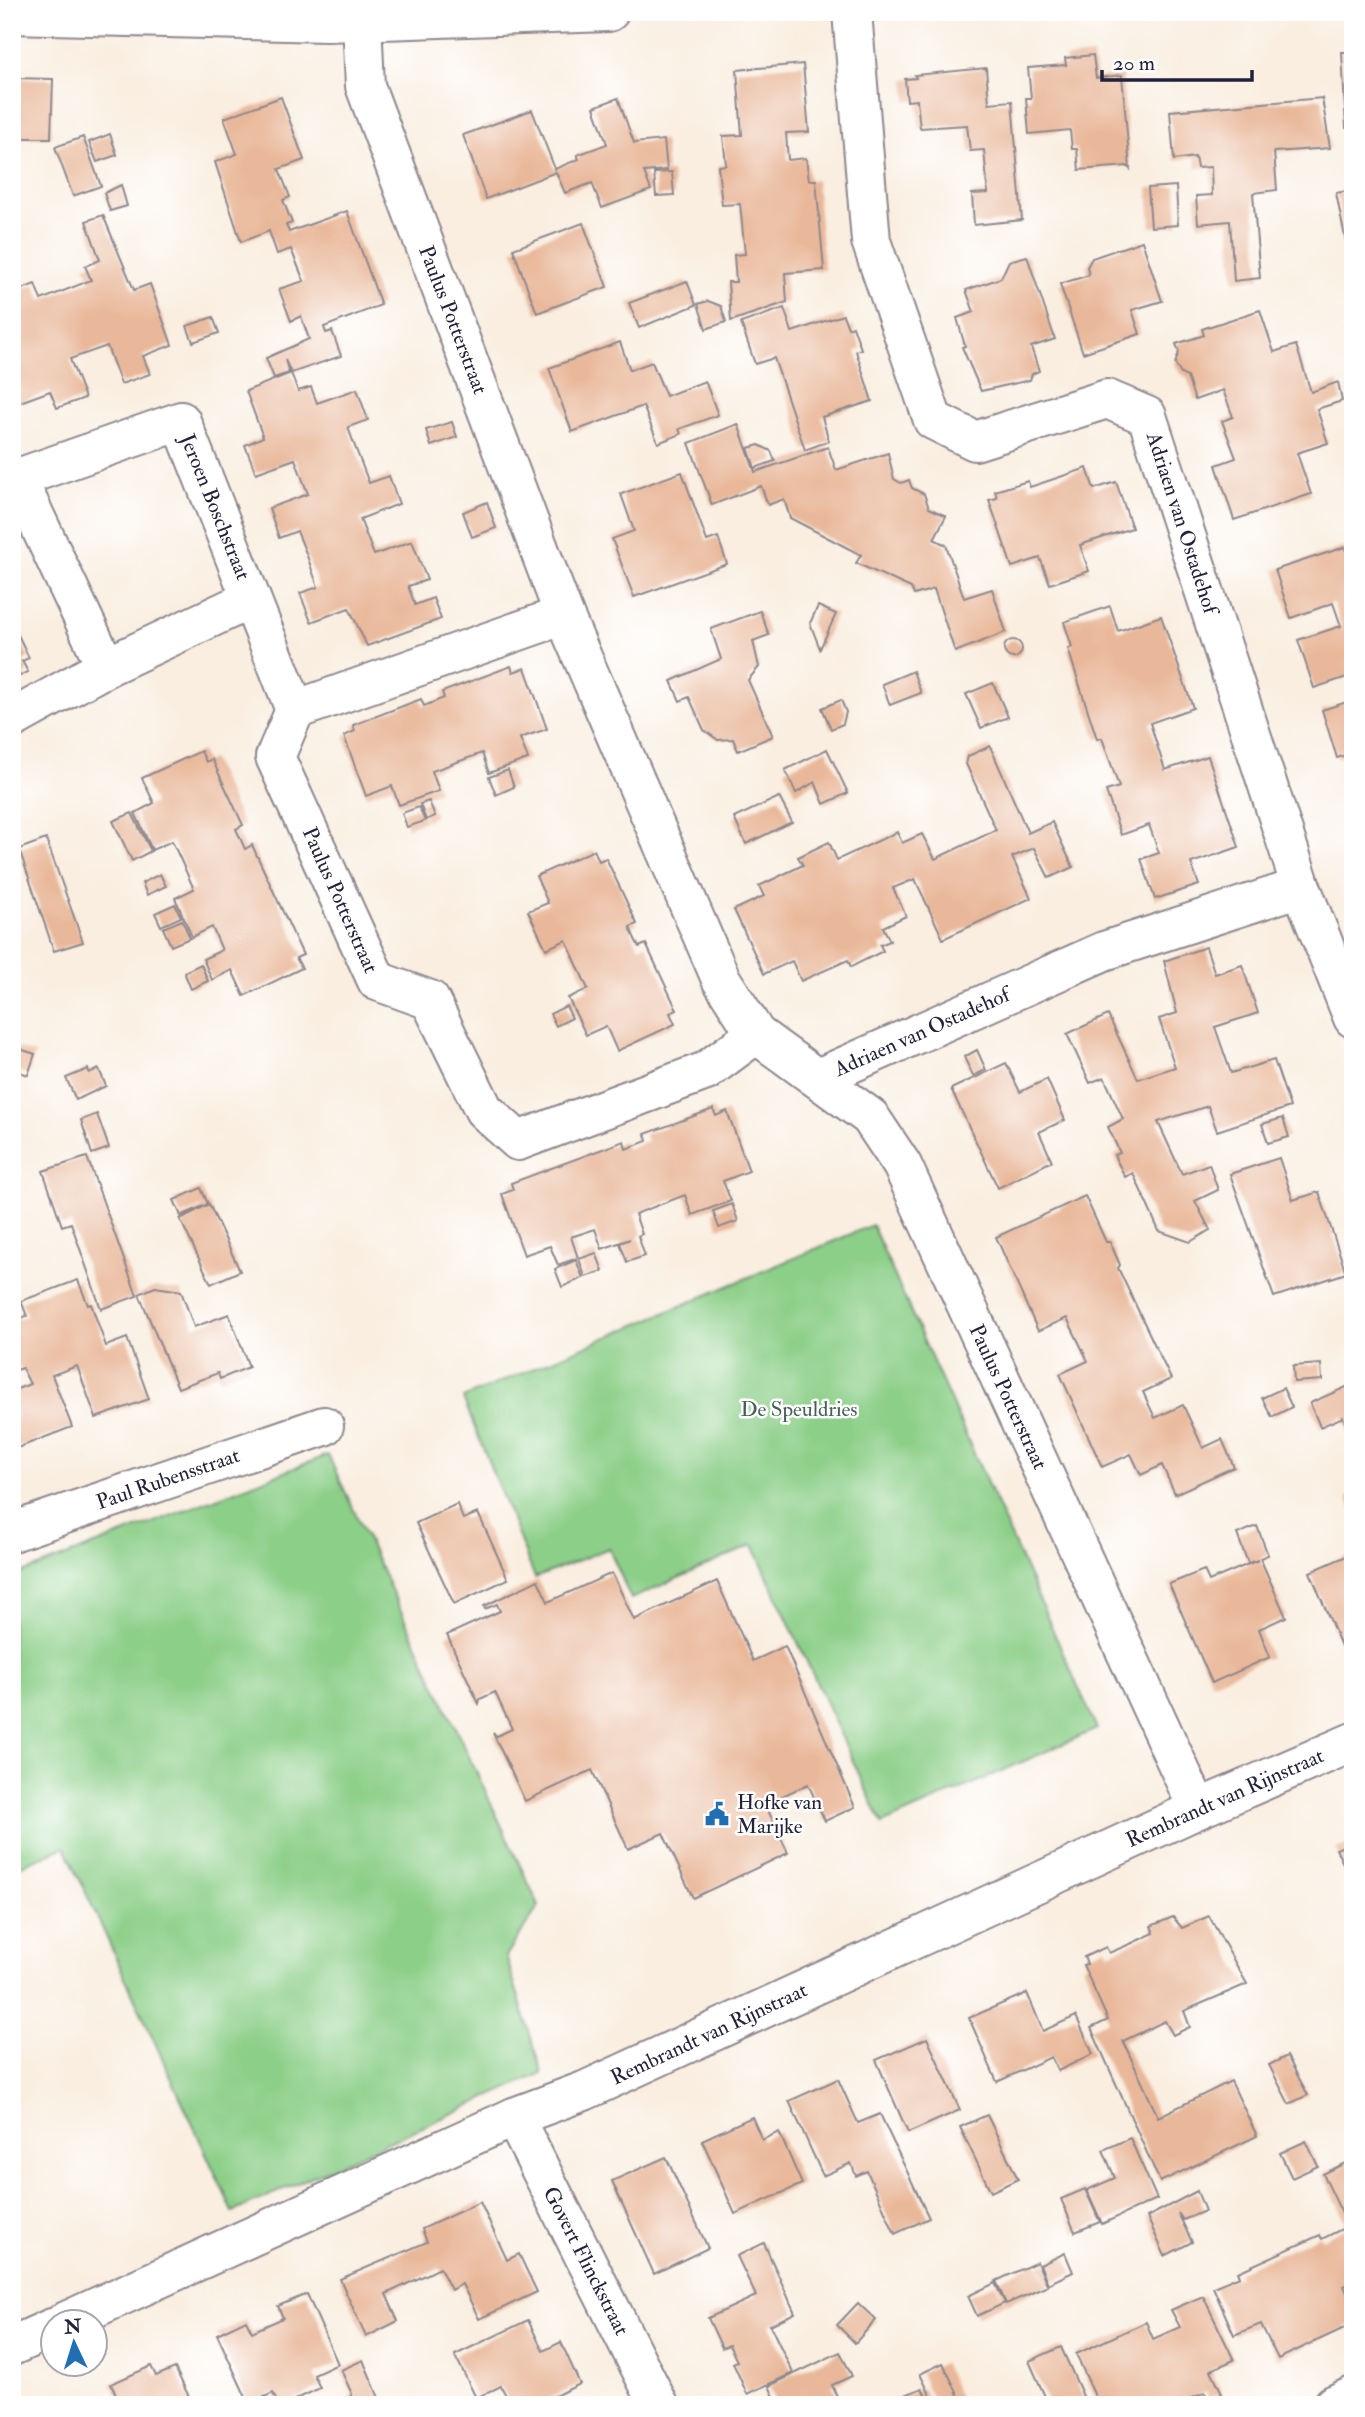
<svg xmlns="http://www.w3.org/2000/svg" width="1365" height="2417" viewBox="0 0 1365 2417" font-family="'IM FELL Double Pica',serif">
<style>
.green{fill:#8ccf88;stroke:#577862;stroke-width:2}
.building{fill:#e9b89a}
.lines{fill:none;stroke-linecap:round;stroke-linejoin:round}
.street-casing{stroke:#8e888e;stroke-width:42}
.street{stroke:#fff;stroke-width:38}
.labels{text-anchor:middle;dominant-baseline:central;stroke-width:5;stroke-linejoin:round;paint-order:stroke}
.street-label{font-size:21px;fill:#22223b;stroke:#fff}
.park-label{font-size:21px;fill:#475f56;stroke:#fff}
.poi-label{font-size:21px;fill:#22223b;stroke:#fff;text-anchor:start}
</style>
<rect width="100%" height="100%" fill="#fff"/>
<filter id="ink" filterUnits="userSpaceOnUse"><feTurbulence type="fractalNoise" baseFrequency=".0143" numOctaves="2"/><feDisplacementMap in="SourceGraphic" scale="14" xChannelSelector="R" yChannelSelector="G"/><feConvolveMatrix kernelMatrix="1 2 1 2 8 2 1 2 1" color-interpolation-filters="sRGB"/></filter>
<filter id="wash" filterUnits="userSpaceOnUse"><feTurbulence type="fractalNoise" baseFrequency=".00686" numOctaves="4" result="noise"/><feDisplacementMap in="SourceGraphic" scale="28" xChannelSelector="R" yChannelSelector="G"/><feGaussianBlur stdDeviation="1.57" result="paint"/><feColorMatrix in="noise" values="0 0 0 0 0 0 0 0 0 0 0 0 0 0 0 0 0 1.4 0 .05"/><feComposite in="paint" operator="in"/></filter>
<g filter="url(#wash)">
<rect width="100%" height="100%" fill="#f9eee0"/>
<g class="green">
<polygon points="872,1225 1097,1729 882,1824 753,1545 631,1599 609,1548 535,1578 463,1398"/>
<polygon points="328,1455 539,1906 506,1956 542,2073 233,2212 65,1847 12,1869 12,1577"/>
</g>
<g id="blocks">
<g class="building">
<polygon points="1342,52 1353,52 1353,127 1346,128"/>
<polygon points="1093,55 1096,78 1122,75 1130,169 1127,166 1079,170 1077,149 1072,149 1070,130 1029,134 1026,98 1031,98 1028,68 1066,65 1065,58"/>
<polygon points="803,64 809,132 786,133 788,160 806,158 809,180 816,180 824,270 785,273 787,302 731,321 728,282 736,282 734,255 745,254 740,204 722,205 718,166 726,165 723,136 742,135 737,70"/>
<polygon points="986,68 989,103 1012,101 1022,220 974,225 972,194 988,193 984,150 970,151 967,125 920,128 917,100 907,101 905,79 916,78 915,75"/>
<polygon points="12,78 53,79 51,138 21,138 20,162 12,162"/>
<polygon points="281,97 304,160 279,169 290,197 283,200 292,223 286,225 289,232 347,211 381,305 324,327 326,333 332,331 341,356 291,373 298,391 311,387 317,403 357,389 368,420 348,427 354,444 369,483 389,476 399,504 360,519 374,555 412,541 427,580 408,586 415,605 433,598 441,619 367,646 349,608 311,622 300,593 318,587 306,553 297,531 279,538 269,508 308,494 295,459 256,473 245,445 263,437 246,391 291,373 285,360 289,373 274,378 266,358 309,339 301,316 291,321 279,289 304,281 291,249 277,254 269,231 241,242 215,162 237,154 224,118"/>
<polygon points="618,98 634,143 664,140 667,170 644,172 651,190 602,208 592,183 565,193 556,172 486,199 463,135 532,110 555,169 579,159 577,155 607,144 594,107"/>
<polygon points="1322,98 1330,148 1274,152 1277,190 1253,193 1260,278 1234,281 1230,221 1198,224 1196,196 1212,195 1211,167 1197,168 1195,157 1174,160 1170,111"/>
<polygon points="110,134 117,155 97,162 89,142"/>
<polygon points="83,137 101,186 73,196 55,147"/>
<polygon points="672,172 674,195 656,196 654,173"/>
<polygon points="121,185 127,206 110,211 104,193"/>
<polygon points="1176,186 1178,225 1151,227 1148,188"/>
<polygon points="1353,190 1353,257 1349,257 1336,193"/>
<polygon points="103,215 134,290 150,284 172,345 143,356 150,374 121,384 107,346 70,359 85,398 57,408 50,391 12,405 12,335 19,332 12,312 12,293 35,284 41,300 91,280 85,266 100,260 86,221"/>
<polygon points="583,223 607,287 537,313 513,249"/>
<polygon points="1142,241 1162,301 1132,310 1140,334 1083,353 1060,284 1089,275 1087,267 1092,258"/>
<polygon points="1027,256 1055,339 1031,347 1039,371 1032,374 1030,380 981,391 962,347 965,346 957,318 974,312 966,290 1001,278 1009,261"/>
<polygon points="687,281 696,305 639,328 629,303"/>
<polygon points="708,301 721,306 726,322 706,329 698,304"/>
<polygon points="784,308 792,332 843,315 848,328 853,326 861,349 856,351 872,401 822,417 829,441 805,450 774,358 755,364 741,323"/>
<polygon points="1260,310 1274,352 1296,345 1311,392 1338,382 1342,401 1317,409 1328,443 1297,453 1311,494 1234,520 1216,465 1236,458 1222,421 1233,417 1223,390 1195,400 1187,377 1181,374 1175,364 1179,352 1176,344 1204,335 1202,329"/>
<polygon points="213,317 219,333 193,342 187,326"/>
<polygon points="620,342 630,370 652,362 666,396 705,381 718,415 679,429 681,434 658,443 643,406 572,432 549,368"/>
<polygon points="452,422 457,437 431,446 426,430"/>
<polygon points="738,424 755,472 828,447 836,470 888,453 894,479 901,483 909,480 912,488 924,494 929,508 946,516 934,539 946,545 964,598 992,589 1006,632 955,652 934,589 914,595 911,588 856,563 861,555 790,518 784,499 768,505 761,486 712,505 689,443"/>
<polygon points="759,445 771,451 775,461 755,468 748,448"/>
<polygon points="1087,468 1094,489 1116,482 1132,528 1080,545 1089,571 1050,584 1040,558 1012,567 989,500 997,498 995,491 1028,481 1030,487"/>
<polygon points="682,472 707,541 718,537 727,564 634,597 612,539 634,531 621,494"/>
<polygon points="487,502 496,528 472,537 463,512"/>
<polygon points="1345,547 1353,567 1353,675 1314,688 1298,640 1341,626 1333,603 1291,618 1275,570"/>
<polygon points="818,606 836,614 820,649 810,623"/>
<polygon points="1110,606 1118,631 1161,616 1193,708 1150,723 1165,770 1208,756 1239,847 1191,863 1199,885 1155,899 1141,859 1159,853 1149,825 1121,835 1106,791 1119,787 1102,738 1097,739 1068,649 1072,647 1064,622"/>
<polygon points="760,611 769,635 753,641 759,667 748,680 773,736 738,751 733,739 718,740 704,730 689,697 680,701 671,681 721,659 711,629"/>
<polygon points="12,622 29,658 22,661 28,672 12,679"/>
<circle cx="1013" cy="649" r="9"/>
<polygon points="511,666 513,672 525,668 547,729 520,738 528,759 489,773 482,753 432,771 439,791 399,805 392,786 366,796 344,736 355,731 353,725 421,699 424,706 444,698 442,692"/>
<polygon points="913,671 921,693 890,705 882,684"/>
<polygon points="993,683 1008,717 981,728 966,694"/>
<polygon points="841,700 846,712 843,724 831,729 822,708"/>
<polygon points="1353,700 1353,753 1337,758 1322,710"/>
<polygon points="990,746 1028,833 1052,822 1073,867 1049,878 1034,848 1012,857 1031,898 943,939 915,879 893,888 906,916 883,927 890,941 880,945 883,951 851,967 848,960 801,981 792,961 764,974 734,910 764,896 759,886 803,865 798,857 829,842 837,860 897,832 902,843 922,834 935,859 996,830 966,764 968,756"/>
<polygon points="827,749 848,793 824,804 815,782 796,793 785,770"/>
<polygon points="201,751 206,762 212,759 243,825 236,829 245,849 252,845 303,955 296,958 302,968 244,996 232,970 212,980 203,959 222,950 212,927 192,937 175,898 194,889 172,841 152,850 135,813 154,803 142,778"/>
<polygon points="508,770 514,787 496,795 489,777"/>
<polygon points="779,797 792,822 746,844 734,818"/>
<polygon points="429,801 435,816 426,820 420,804"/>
<polygon points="419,807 425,821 407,827 402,813"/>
<polygon points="132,813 151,851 132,861 113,821"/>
<polygon points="46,839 83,942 54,951 19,849"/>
<polygon points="594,850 599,861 606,858 637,924 630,927 634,937 639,947 646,944 677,1010 670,1013 675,1024 617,1051 606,1026 586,1035 568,998 588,989 566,940 546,949 528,911 548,903 536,876"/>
<polygon points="12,861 21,884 12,887"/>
<polygon points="160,874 166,886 147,895 142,883"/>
<polygon points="175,904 181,917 161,926 155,913"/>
<polygon points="182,920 190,938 171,946 163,928"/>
<polygon points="1206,947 1215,974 1242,965 1258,1013 1215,1027 1231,1073 1274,1060 1290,1107 1217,1131 1208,1106 1158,1122 1182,1174 1209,1164 1218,1190 1195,1201 1210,1230 1190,1242 1159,1231 1133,1173 1125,1177 1114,1155 1120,1153 1108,1127 1123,1119 1104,1077 1090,1083 1067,1034 1108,1015 1138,1079 1175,1067 1159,1019 1177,1013 1164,961"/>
<polygon points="201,964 208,981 191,989 184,972"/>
<polygon points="566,1006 572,1018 556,1026 550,1014"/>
<polygon points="17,1048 35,1054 28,1075 12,1069"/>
<polygon points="977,1050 986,1070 973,1076 964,1057"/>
<polygon points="1006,1063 1020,1092 1047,1079 1065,1120 1039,1132 1052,1161 998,1188 951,1089"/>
<polygon points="88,1069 89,1073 99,1069 106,1086 76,1100 66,1078"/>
<polygon points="713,1109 716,1116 727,1111 749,1171 723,1181 731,1201 692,1215 685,1195 635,1214 642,1234 638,1236 645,1256 627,1262 620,1243 630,1239 602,1249 595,1229 571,1237 578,1258 558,1265 550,1246 524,1255 502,1194 513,1190 511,1183 624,1141 626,1149 647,1141 645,1134"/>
<polygon points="97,1114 109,1148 92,1154 81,1120"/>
<polygon points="1283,1118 1289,1137 1268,1143 1262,1124"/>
<polygon points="87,1157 137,1296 101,1309 71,1223 62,1226 43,1171"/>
<polygon points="1279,1158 1293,1200 1319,1192 1346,1273 1274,1297 1230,1174"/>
<polygon points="201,1188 208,1204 181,1216 174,1200"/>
<polygon points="1085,1196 1106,1242 1110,1242 1120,1265 1118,1268 1171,1379 1143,1392 1155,1418 1183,1405 1203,1448 1222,1439 1234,1467 1175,1494 1162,1465 1141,1475 1131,1454 1102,1467 1060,1374 1088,1361 1067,1318 1038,1331 996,1237"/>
<polygon points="209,1204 240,1271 211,1284 180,1219"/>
<polygon points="732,1204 738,1221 719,1228 713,1211"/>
<polygon points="596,1253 603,1271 585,1277 579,1259"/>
<polygon points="576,1260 583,1278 562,1287 555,1269"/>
<polygon points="78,1280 88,1305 91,1304 106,1346 127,1338 149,1399 96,1418 77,1366 52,1375 72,1427 12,1450 12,1418 16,1417 12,1391 30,1384 22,1368 12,1372 12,1321 27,1316 21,1301"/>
<polygon points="155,1287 181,1291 194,1327 229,1314 249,1367 220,1379 218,1373 178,1388 139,1294"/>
<polygon points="1321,1364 1322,1380 1294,1382 1293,1366"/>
<polygon points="1353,1384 1353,1442 1343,1417 1320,1427 1310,1403"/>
<polygon points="1283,1388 1292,1407 1272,1417 1262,1398"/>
<polygon points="1353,1495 1353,1511 1347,1498"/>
<polygon points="457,1504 463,1519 478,1513 508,1579 454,1604 416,1523"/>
<polygon points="1257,1526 1268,1555 1260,1558 1286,1617 1259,1629 1270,1657 1212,1683 1169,1584 1204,1570 1209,1581 1258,1560 1248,1563 1237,1534"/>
<polygon points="1353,1553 1353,1641 1341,1646 1310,1572"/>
<polygon points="612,1573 634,1620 717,1581 753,1661 785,1646 855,1807 825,1821 808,1784 765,1804 788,1853 693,1898 663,1833 628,1849 592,1770 525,1801 493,1733 497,1736 512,1729 495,1692 480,1699 479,1704 447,1635 500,1611 497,1604 485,1609 484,1606 538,1580 548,1602"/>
<polygon points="1353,1842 1353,1884 1336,1849"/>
<polygon points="1209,1916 1247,1984 1184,2011 1190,2027 1173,2035 1165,2021 1123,2041 1158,2117 1231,2081 1257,2136 1160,2182 1091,2028 1108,2020 1083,1965 1087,1964 1084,1957 1106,1947 1109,1953 1130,1944 1154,1933 1151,1926 1173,1917 1182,1928"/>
<polygon points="1027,1993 1043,2031 1076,2016 1093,2054 1058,2071 1051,2057 997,2082 969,2018"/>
<polygon points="927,2038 960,2110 908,2133 876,2060"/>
<polygon points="1287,2056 1308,2095 1289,2104 1269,2065"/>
<polygon points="838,2079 858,2123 880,2114 929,2218 895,2234 867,2171 856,2176 851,2163 823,2176 789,2101"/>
<polygon points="987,2115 1018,2179 991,2192 960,2127"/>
<polygon points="752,2117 762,2140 779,2132 802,2184 735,2214 702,2140"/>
<polygon points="1130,2138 1157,2199 1102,2224 1087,2190 1115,2178 1103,2150"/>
<polygon points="1306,2141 1318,2166 1292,2178 1280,2153"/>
<polygon points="666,2157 708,2248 654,2274 612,2181"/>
<polygon points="1353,2159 1353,2282 1344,2286 1353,2305 1353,2324 1278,2359 1261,2324 1234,2335 1213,2287 1240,2276 1238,2272 1320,2235 1322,2239 1348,2226 1323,2174"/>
<polygon points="1085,2189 1100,2222 1075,2232 1061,2199"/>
<polygon points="1197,2191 1205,2211 1183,2220 1178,2213 1192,2242 1165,2256 1147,2217"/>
<polygon points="480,2202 507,2260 519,2254 537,2292 479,2319 462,2284 451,2290 440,2268 386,2294 398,2321 366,2337 340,2279 427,2242 422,2229"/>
<polygon points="764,2243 795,2313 770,2325 793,2373 747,2394 733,2363 737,2361 729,2345 722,2348 708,2318 756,2296 737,2256"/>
<polygon points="1065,2253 1073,2272 1048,2284 1040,2265"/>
<polygon points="1037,2262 1048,2286 1006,2304 996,2281"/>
<polygon points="995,2283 1005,2303 977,2316 968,2296"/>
<polygon points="307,2294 338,2364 314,2375 320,2388 284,2405 278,2405 273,2393 249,2404 217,2334 246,2320 252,2332 283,2318 278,2306"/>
<polygon points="1203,2296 1234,2360 1211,2370 1222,2393 1208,2399 1205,2392 1178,2405 1099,2405 1076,2354 1146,2322 1153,2339 1180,2327 1171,2310"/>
<polygon points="858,2303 876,2320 855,2343 837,2325"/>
<polygon points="528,2320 543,2351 561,2342 580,2384 536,2405 511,2405 501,2386 476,2398 455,2355"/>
<polygon points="1061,2347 1087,2405 1039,2405 1047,2401 1029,2361"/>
<polygon points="840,2352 852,2376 832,2385 841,2405 778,2405 769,2386"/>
<polygon points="363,2360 382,2405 344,2405 352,2394 341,2370"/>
<polygon points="943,2363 962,2403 959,2405 935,2405 920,2374"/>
<polygon points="151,2366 156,2376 175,2368 193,2405 121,2405 111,2384"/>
<polygon points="922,2388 930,2405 907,2405 903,2396"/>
</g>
</g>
</g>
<g filter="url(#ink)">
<use href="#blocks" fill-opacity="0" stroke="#8e888e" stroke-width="2"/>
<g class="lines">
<g class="street-casing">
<g id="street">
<polyline points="852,12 871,241 933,420 975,441 1107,399 1147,416 1301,887 1353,1018"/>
<polyline points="12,14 326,22 609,12"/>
<polyline points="362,21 365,86 564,615 721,979 756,1034 870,1117 902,1165 1198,1809"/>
<polyline points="12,480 181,421 295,710"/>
<polyline points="18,480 106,667"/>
<polyline points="564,615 295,710 275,757 377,981 430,1000 484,1110 518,1141 706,1071 756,1034"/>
<polyline points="12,719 106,667 251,599"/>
<polyline points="818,1078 1104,951 1301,887"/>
<polyline points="12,1532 324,1426"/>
<polyline points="514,2117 659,2405"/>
<polyline points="64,2322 514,2117 584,2091 1198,1809 1353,1742"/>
<polyline points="12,2346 52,2328"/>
<polyline points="1333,2405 1353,2396"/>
</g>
</g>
<use href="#street" class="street"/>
</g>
</g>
<defs>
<g id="civic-bare" transform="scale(1.89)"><path d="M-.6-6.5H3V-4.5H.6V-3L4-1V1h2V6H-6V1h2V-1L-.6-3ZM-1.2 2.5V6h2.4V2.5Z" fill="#1f6fb2" stroke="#fff" stroke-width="2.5" paint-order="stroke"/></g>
</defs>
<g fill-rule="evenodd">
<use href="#civic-bare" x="717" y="1814"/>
</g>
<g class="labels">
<g class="street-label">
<text transform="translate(453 320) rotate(69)">Paulus Potterstraat</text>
<text transform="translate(215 507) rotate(68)">Jeroen Boschstraat</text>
<text transform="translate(1182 523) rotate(72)">Adriaen van Ostadehof</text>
<text transform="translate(340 900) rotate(66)">Paulus Potterstraat</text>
<text transform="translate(922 1032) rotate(-24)">Adriaen van Ostadehof</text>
<text transform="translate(1008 1397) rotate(65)">Paulus Potterstraat</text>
<text transform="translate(168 1479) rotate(-19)">Paul Rubensstraat</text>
<text transform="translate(1225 1798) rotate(-24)">Rembrandt van Rijnstraat</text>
<text transform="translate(709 2034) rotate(-25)">Rembrandt van Rijnstraat</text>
<text transform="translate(586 2261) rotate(63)">Govert Flinckstraat</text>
</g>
<g class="park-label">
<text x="799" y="1409">De Speuldries</text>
</g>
<g class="poi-label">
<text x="737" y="1802">Hofke van<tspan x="737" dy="24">Marijke</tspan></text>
</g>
</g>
<rect width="1365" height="2417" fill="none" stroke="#fff" stroke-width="42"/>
<g transform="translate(74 2343) rotate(356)"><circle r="33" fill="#ffffff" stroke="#a7a7b1" stroke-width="2"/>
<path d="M0-5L12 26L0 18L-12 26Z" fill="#1f6fb2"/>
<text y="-10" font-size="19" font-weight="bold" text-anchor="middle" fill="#22223b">N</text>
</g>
<path d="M1102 70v10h150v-10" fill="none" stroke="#22223b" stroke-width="3.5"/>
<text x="1113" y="70" font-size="21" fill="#22223b" stroke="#ffffff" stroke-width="5" paint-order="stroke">20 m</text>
</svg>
